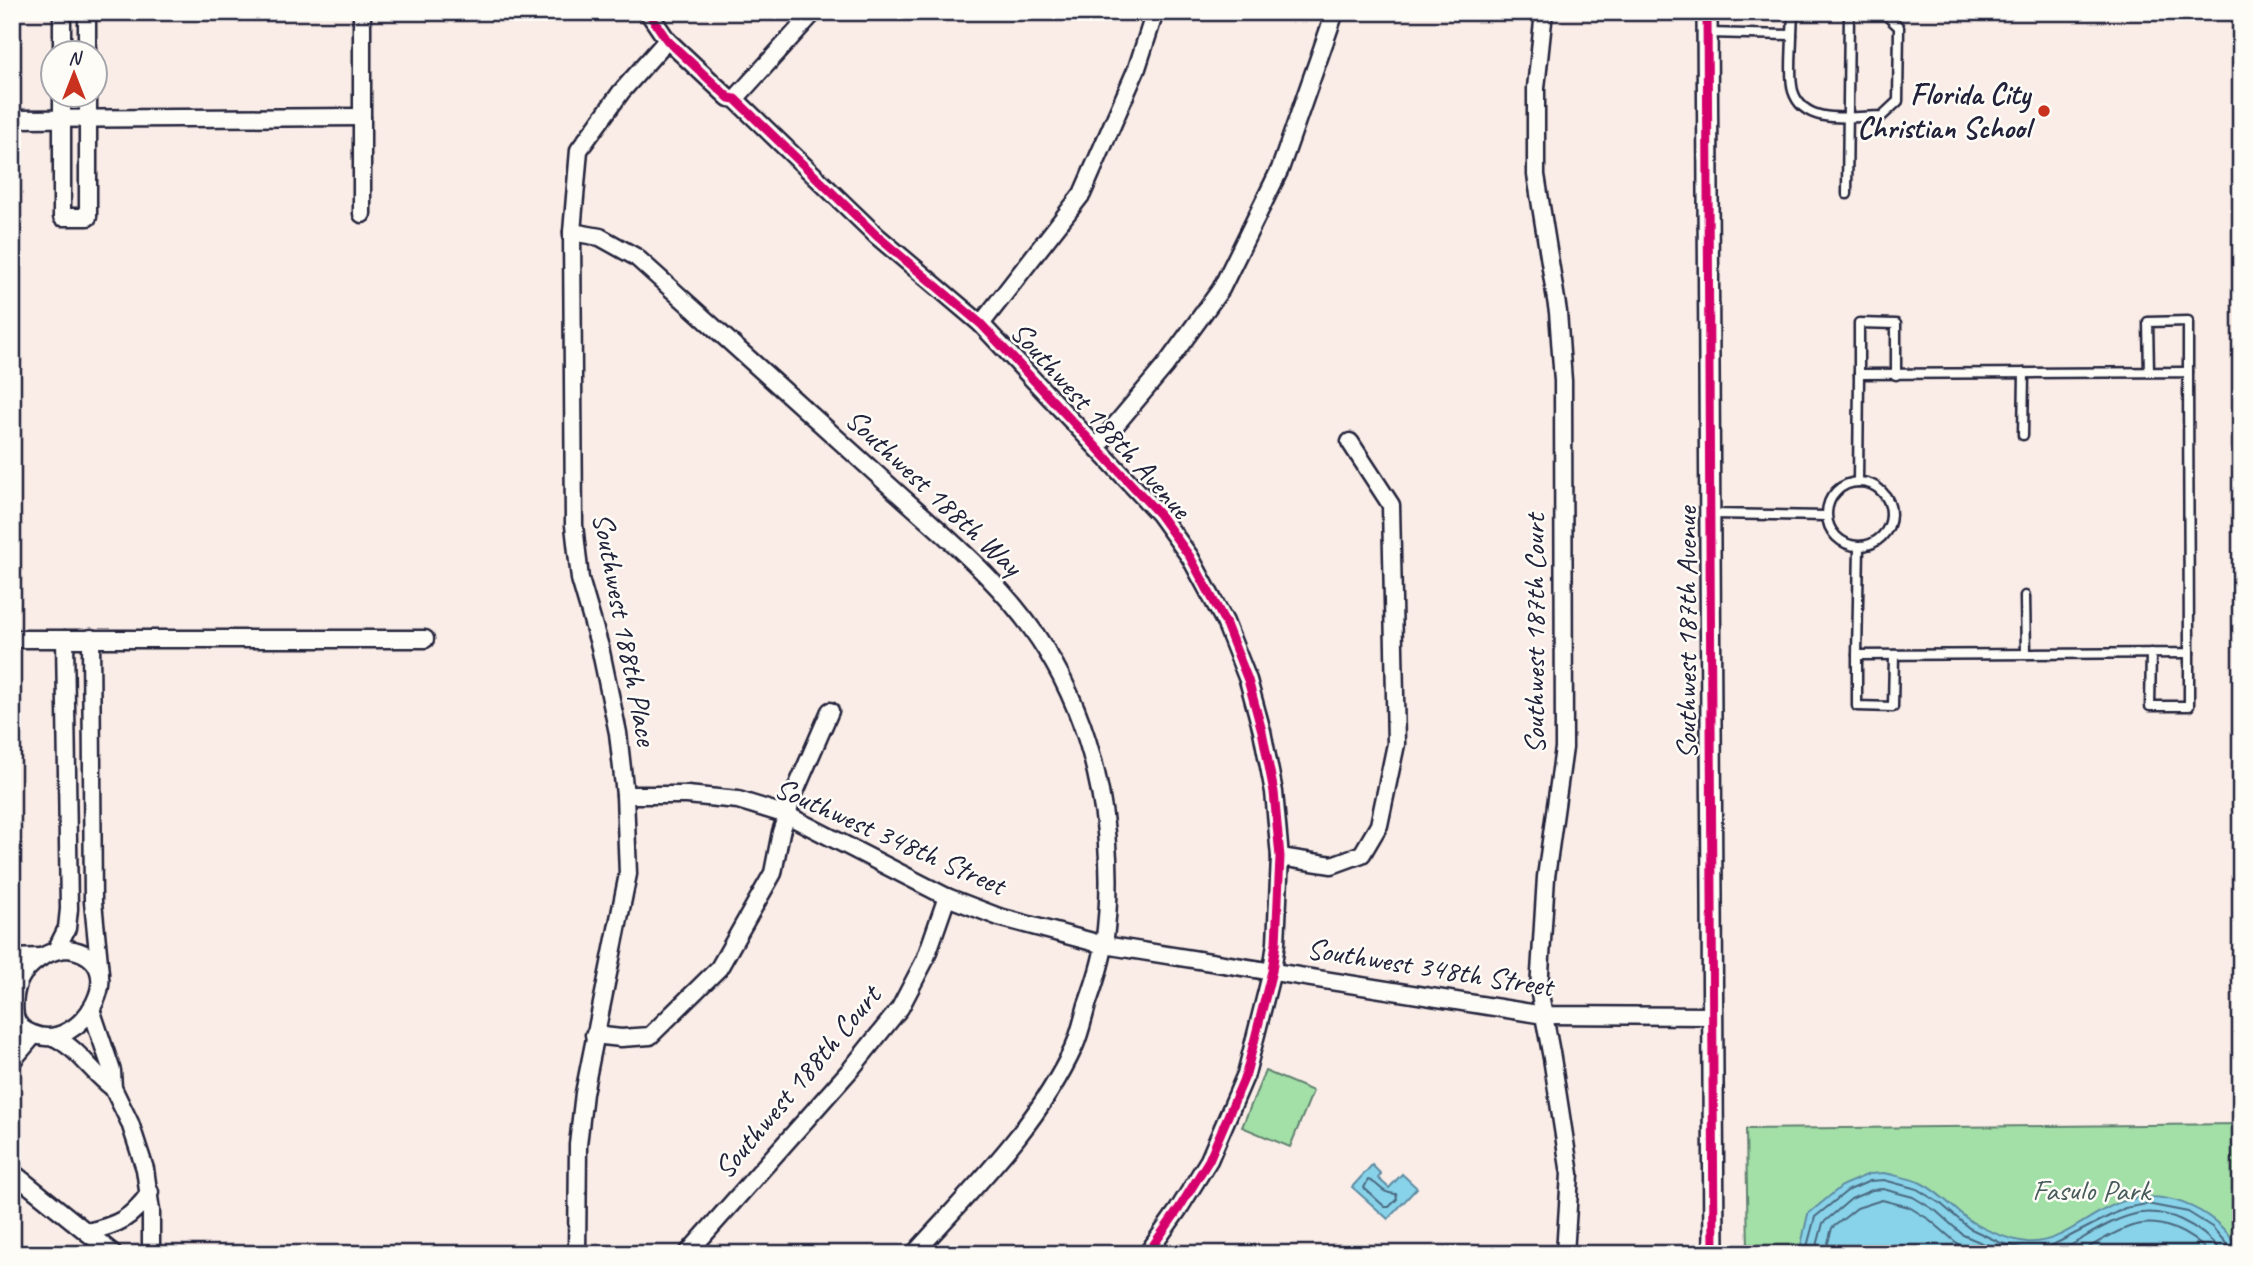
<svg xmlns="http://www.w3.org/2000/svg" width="2253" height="1266" viewBox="0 0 2253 1266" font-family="Caveat,sans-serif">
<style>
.green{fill:#a2e0a7;stroke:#628171;stroke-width:2}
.water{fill:#88d3e9;stroke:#5f8ca3;stroke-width:2}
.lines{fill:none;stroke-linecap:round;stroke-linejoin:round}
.shore{stroke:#4b6981;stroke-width:2}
.service-casing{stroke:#22223b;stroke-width:13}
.minor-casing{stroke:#22223b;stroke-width:21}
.tertiary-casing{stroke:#22223b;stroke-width:24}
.service{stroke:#fdfcf7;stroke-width:8}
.minor{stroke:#fdfcf7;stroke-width:16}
.tertiary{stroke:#fdfcf7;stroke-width:19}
.cycleway-casing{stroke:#fdfcf7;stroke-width:13}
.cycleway{stroke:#d6006c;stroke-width:9}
.poi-dot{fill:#c8321e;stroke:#fdfcf7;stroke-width:2.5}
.labels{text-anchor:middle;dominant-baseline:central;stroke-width:5;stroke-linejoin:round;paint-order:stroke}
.poi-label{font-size:30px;font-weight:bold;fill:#22223b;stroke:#fdfcf7;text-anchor:end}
.street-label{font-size:30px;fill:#22223b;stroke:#fdfcf7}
.park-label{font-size:30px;fill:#485b5b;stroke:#fdfcf7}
</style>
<rect width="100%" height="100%" fill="#faede7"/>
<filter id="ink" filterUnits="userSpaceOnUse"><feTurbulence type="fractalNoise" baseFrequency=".0143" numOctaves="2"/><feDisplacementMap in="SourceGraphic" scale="14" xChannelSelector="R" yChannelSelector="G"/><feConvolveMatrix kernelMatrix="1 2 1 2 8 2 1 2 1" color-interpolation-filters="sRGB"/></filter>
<g filter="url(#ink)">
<g class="green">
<polygon points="1265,1071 1313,1091 1290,1147 1242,1127"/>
<polygon points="2241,1124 2241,1254 1748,1254 1746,1129"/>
</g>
<g class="water">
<polygon points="1372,1165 1381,1174 1378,1178 1389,1188 1402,1174 1417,1188 1388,1219 1352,1187"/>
<path d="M1885,1173c11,3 25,5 36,10 20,10 33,27 51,39 15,9 37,18 55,20 35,3 65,-32 97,-41 44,-14 98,12 117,53h-442l9,-40 35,-29 26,-11z"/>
</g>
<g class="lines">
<g class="shore">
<path d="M1368,1180c12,3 12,14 28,14l1,5 -8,8h-4l-21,-19z"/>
<polyline points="1805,1254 1815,1217 1847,1191 1870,1181 1884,1180 1917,1189 1941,1204 1969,1228 2001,1243 2025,1249 2047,1248 2125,1208 2147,1204 2188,1212 2212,1227 2235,1254"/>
<polyline points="1815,1254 1823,1223 1851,1199 1872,1190 1883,1189 1913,1197 1936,1211 1963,1235 2008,1254"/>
<polyline points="1825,1254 1832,1228 1857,1208 1882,1200 1909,1207 1930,1220 1958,1244 1979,1254"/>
<path d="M2055,1254c24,-12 47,-30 73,-38 36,-12 74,10 95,38"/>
<path d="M2078,1254c17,-10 35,-22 54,-28 28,-9 59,7 78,28"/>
</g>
<g class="service-casing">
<g id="service">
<path d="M1708,33l84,2c0,15 -3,42 1,56 11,36 60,25 89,25l16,-15 1,-74 -16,-15"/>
<polyline points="1792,35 1793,12"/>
<polyline points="1847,194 1849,12"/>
<polyline points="2149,372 2148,322 2188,321 2188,372"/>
<polyline points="1859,374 1859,323 1896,324 1896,375"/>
<polyline points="2023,435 2024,373"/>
<circle cx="1859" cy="514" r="32"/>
<polyline points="1858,482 1859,374 2188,372 2189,653 1857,655 1859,547"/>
<polyline points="1711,514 1826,516"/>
<polyline points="2025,596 2026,654"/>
<polyline points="2151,653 2150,706 2189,706 2189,653"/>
<polyline points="1857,655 1857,706 1893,707 1894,655"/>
</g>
</g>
<g class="minor-casing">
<g id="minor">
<polyline points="62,12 62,52"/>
<polyline points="87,12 87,52"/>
<polyline points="362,12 362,214"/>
<polyline points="648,12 667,40 729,98 735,99 877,236 981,324 1159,514 1190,557 1225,622 1248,680 1262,731 1274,792 1280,857 1276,943 1272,971 1246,1074 1209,1160 1178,1210 1147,1254"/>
<polyline points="1544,12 1536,88 1536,175 1558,312 1563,381 1564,748 1546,877 1539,989 1552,1058 1570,1174 1565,1254"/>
<polyline points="62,94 62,217 88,217 88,94"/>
<polyline points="735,99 814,12"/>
<polyline points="12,119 362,117"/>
<path d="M572,232l28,5 36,20c82,74 164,148 246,222 58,53 122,103 164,171 53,85 72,196 58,295 -3,21 -10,40 -17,60 -4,14 -7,29 -13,42 -37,80 -102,142 -160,207"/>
<polyline points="981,324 1082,194 1137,68 1155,12"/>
<polyline points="1097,447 1165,366 1221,289 1280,169 1335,12"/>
<polyline points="91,638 93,902 100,973"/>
<polyline points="12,639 425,639"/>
<polyline points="625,795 687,795 738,800 787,815 947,897 999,917 1104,945 1544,1015 1713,1016"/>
<polyline points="1280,857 1332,865 1362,854 1379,825 1396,744 1391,505 1350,442"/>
<path d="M68,949c69,10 13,106 -35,85 -9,-3 -16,-9 -18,-18 -2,-13 0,-31 8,-42 12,-15 26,-24 45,-25z"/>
<polyline points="56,950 67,928 69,909 65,639"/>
<polyline points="12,958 41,957"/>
<polyline points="91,1009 112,1071 113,1088 130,1123 145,1169 151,1211 151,1254"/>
<polyline points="594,1035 621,1038 650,1036 719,968 773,873 781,832 794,794 830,711"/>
<path d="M54,1037c25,12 37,35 59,51"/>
<polyline points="12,1061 34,1035"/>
<polyline points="12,1172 114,1254"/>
<path d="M87,1232c31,-7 44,-13 63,-40"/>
<polyline points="577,1254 578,1145 584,1093 628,874 625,795 618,733 600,647 580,579 574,525 572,232 579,150 621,92 667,40"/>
<polyline points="687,1254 851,1069 900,1008 925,960 947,897"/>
</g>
</g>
<g class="tertiary-casing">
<polyline id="tertiary" points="1707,12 1714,1254"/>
</g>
<use href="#service" class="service"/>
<use href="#minor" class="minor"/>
<use href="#tertiary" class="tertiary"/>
<g class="cycleway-casing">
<g id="cycleway">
<polyline points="648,12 667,40 729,98 735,99 877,236 981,324 1159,514 1190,557 1225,622 1248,680 1262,731 1274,792 1280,857 1276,943 1272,971 1246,1074 1209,1160 1178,1210 1147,1254"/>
<polyline points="1707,12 1714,1254"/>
</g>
</g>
<use href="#cycleway" class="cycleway"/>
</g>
</g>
<circle class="poi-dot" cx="2044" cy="111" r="7"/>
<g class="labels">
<g class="poi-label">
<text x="2030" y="94">Florida City<tspan x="2030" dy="34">Christian School</tspan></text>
</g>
<g class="street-label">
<text transform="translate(1101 420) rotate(48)">Southwest 188th Avenue</text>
<text transform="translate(934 492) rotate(43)">Southwest 188th Way</text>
<text transform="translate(625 629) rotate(79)">Southwest 188th Place</text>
<text transform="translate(1686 633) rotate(-90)">Southwest 187th Avenue</text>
<text transform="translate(1534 634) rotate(-90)">Southwest 187th Court</text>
<text transform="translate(890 836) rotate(24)">Southwest 348th Street</text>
<text transform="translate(1430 967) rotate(9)">Southwest 348th Street</text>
<text transform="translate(797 1082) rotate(-50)">Southwest 188th Court</text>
</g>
<g class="park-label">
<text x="2091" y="1190">Fasulo Park</text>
</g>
</g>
<rect width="2253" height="1266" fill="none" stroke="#fdfcf7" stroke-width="42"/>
<rect x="21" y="21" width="2211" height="1224" fill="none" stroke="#22223b" stroke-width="2.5" filter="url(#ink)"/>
<g transform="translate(74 74)"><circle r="33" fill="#fdfcf7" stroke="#a5a5ac" stroke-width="2"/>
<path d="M0-5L12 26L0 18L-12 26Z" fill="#c8321e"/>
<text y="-10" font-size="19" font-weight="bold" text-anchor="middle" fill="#22223b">N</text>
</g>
</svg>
